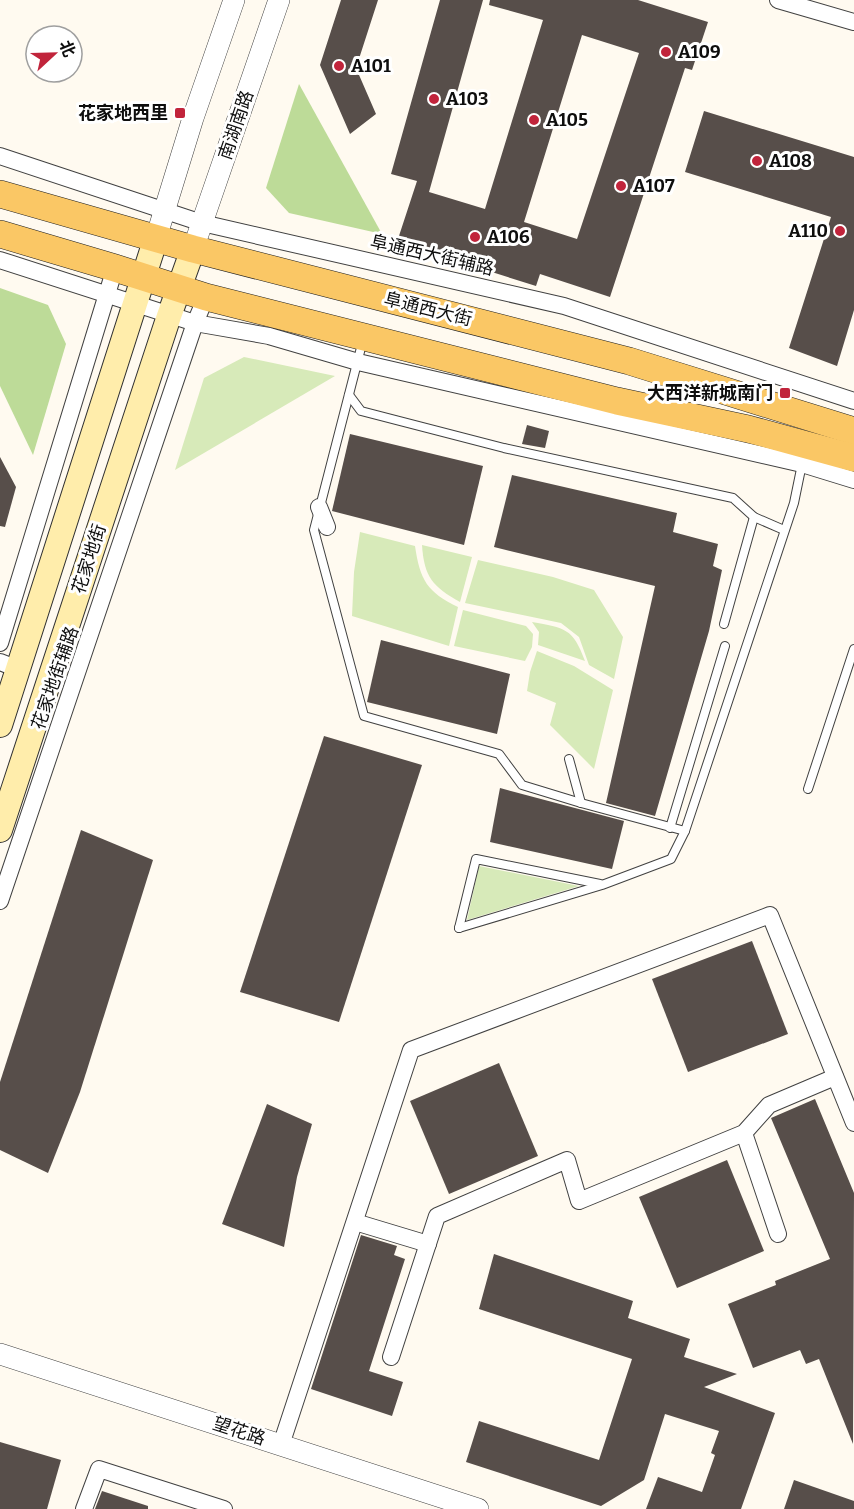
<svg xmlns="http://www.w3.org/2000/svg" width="854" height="1509" viewBox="0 0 854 1509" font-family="Bitter,'Noto Sans SC',serif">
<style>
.green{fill:#d7eab9}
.forest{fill:#bddb98}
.building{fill:#574e4a;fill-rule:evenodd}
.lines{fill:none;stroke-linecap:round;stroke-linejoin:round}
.service-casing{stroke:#414141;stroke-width:10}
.minor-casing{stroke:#414141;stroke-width:18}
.tertiary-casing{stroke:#414141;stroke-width:22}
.secondary-casing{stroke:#303030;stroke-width:26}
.primary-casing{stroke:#1f1f1f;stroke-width:28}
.service{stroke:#fff;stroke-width:8}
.minor{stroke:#fff;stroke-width:16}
.tertiary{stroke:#fff;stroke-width:21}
.secondary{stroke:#ffedab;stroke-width:24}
.primary{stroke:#fac765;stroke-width:27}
.poi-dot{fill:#c1243b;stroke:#fff;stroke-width:2}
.labels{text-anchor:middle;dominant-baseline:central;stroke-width:6;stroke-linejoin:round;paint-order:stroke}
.poi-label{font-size:18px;font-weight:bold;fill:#0e0e0e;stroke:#fff;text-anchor:start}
.street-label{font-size:18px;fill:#0e0e0e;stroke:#fff}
</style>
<rect width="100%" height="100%" fill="#fffaf0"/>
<g class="green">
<polygon points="244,357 335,376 175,470 204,378"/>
<path d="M360,532l55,14c5,34 12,46 43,61l-9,39 -97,-30 2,-44z"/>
<path d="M422,545l50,12 -12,45c-27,-15 -36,-25 -38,-57z"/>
<polygon points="478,560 553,577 594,590 623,637 614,679 589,665 579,637 561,623 465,603"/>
<polygon points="463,610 526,626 533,634 532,647 525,661 454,646"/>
<path d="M532,622c33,6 41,6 53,39l-47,-16 1,-13z"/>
<polygon points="537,651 574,666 613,690 594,769 550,725 556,703 527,691 530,672"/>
<polygon points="479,866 579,886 467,920"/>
</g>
<g class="forest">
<polygon points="299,84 382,234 289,213 266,188"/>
<polygon points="0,288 48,305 66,344 33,455 0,386"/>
</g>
<g class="building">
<polygon points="341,0 378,0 356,68 376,114 350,134 320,65"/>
<path d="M440,0h43l-54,192 56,17 58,-189 -54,-15 1,-5h148l70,22 -16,48 -7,-2 -75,229 -70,-23 -4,12 -139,-44 20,-61 -26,-7zM582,35l57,18 -62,186 -53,-17z"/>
<polygon points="704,111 854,157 854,310 837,366 789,348 831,217 685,172"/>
<polygon points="527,425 549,431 545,448 522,444"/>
<polygon points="350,434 483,466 464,545 332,511"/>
<polygon points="0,457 16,487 5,527 0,526"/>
<polygon points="512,475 677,513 673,532 718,544 713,566 722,570 709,631 655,816 606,803 655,586 494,547"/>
<polygon points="381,640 510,674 497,734 367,702"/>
<polygon points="324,736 422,765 339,1022 240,992"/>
<polygon points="500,788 624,821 612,869 490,842"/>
<polygon points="81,830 153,860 80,1092 48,1173 0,1150 0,1082"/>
<polygon points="752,941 788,1034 688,1072 652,979"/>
<polygon points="499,1063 538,1156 449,1194 410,1101"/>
<polygon points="815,1099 854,1193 853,1444 819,1359 806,1364 800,1350 753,1368 728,1304 776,1285 775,1281 830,1259 771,1118"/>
<polygon points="267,1104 312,1124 297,1177 284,1247 222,1224"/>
<polygon points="727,1160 764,1251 677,1288 639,1197"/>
<polygon points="361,1235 397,1246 394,1255 405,1259 369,1371 403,1382 392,1416 311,1389"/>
<polygon points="494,1254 633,1301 628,1318 690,1339 684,1357 737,1374 704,1387 775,1413 741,1509 646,1509 658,1477 702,1492 715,1455 711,1453 719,1431 665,1414 644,1480 601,1506 466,1462 479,1421 599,1460 632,1359 479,1309"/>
<polygon points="0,1442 61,1460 47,1509 0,1509"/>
<polygon points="794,1480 854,1501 854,1509 784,1509"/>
<polygon points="102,1491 148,1506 148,1509 95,1509"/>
</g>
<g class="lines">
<g class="service-casing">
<g id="service">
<polyline points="363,340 314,530 364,716 499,754 522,785 581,803 685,831"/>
<polyline points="349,395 361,411 504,448 733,498 754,517 784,530"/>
<polyline points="724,624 754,517"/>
<polyline points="569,759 581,803"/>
<polyline points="808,789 854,649"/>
<polyline points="670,828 725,646"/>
<polyline points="459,928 602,885 671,859 685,831 794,503 802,464"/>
<polyline points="459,928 476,859 600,884"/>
</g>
</g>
<g class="minor-casing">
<g id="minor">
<polyline points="778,0 854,22"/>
<polyline points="0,156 202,223 564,306 854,401"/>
<polyline points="0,260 195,323 269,336 358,362 802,464 854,480"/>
<polyline points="319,507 327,527"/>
<polyline points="0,643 115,268"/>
<polyline points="0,662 18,669"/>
<polyline points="0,901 195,323 206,297"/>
<polyline points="744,1133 778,1234"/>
<polyline points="355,1222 428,1244"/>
<polyline points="391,1357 437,1216 567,1160 579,1201 744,1133 769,1105 835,1077"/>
<polyline points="281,1445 411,1050 770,915 854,1123"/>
<polyline points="84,1509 99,1469 224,1509"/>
</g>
</g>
<g class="tertiary-casing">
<g id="tertiary">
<polyline points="156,238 193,118 234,0"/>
<polyline points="193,249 279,0"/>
<polyline points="0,1354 478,1509"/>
</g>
</g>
<g class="secondary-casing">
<g id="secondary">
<polyline points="0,725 156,238"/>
<polyline points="0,830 169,316 193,249"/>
</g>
</g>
<g class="primary-casing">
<g id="primary">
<polyline points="0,194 193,249 629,361 854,431"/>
<polyline points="0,234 115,268 206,297 617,401 748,429 854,458"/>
</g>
</g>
<use href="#service" class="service"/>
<use href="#minor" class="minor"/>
<use href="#tertiary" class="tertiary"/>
<use href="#secondary" class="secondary"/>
<use href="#primary" class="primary"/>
</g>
<g class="poi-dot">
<circle cx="666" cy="52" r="6"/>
<circle cx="339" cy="66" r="6"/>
<circle cx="434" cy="99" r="6"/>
<rect x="174" y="107" width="12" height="12" rx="3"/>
<circle cx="534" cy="120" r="6"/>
<circle cx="757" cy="161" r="6"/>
<circle cx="621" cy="186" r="6"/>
<circle cx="840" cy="231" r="6"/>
<circle cx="475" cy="237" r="6"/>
<rect x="779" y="387" width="12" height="12" rx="3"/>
</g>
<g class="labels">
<g class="poi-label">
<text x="678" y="52">A109</text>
<text x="351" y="66">A101</text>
<text x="446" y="99">A103</text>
<text x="168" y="113" text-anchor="end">花家地西里</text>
<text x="546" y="120">A105</text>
<text x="769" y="161">A108</text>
<text x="633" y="186">A107</text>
<text x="828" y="231" text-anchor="end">A110</text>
<text x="487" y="237">A106</text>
<text x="773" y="393" text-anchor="end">大西洋新城南门</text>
</g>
<g class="street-label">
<text transform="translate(236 125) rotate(-71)">南湖南路</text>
<text transform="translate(432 255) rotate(13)">阜通西大街辅路</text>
<text transform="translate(428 309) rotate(14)">阜通西大街</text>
<text transform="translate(89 559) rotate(-72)">花家地街</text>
<text transform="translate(55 678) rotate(-71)">花家地街辅路</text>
<text transform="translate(239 1431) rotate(18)">望花路</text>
</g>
</g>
<g transform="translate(54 54) rotate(68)"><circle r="28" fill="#ffffff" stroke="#9f9f9f" stroke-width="1.5"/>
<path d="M0-4.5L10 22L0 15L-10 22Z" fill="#c1243b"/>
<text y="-9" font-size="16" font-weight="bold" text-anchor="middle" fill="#0e0e0e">北</text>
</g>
</svg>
